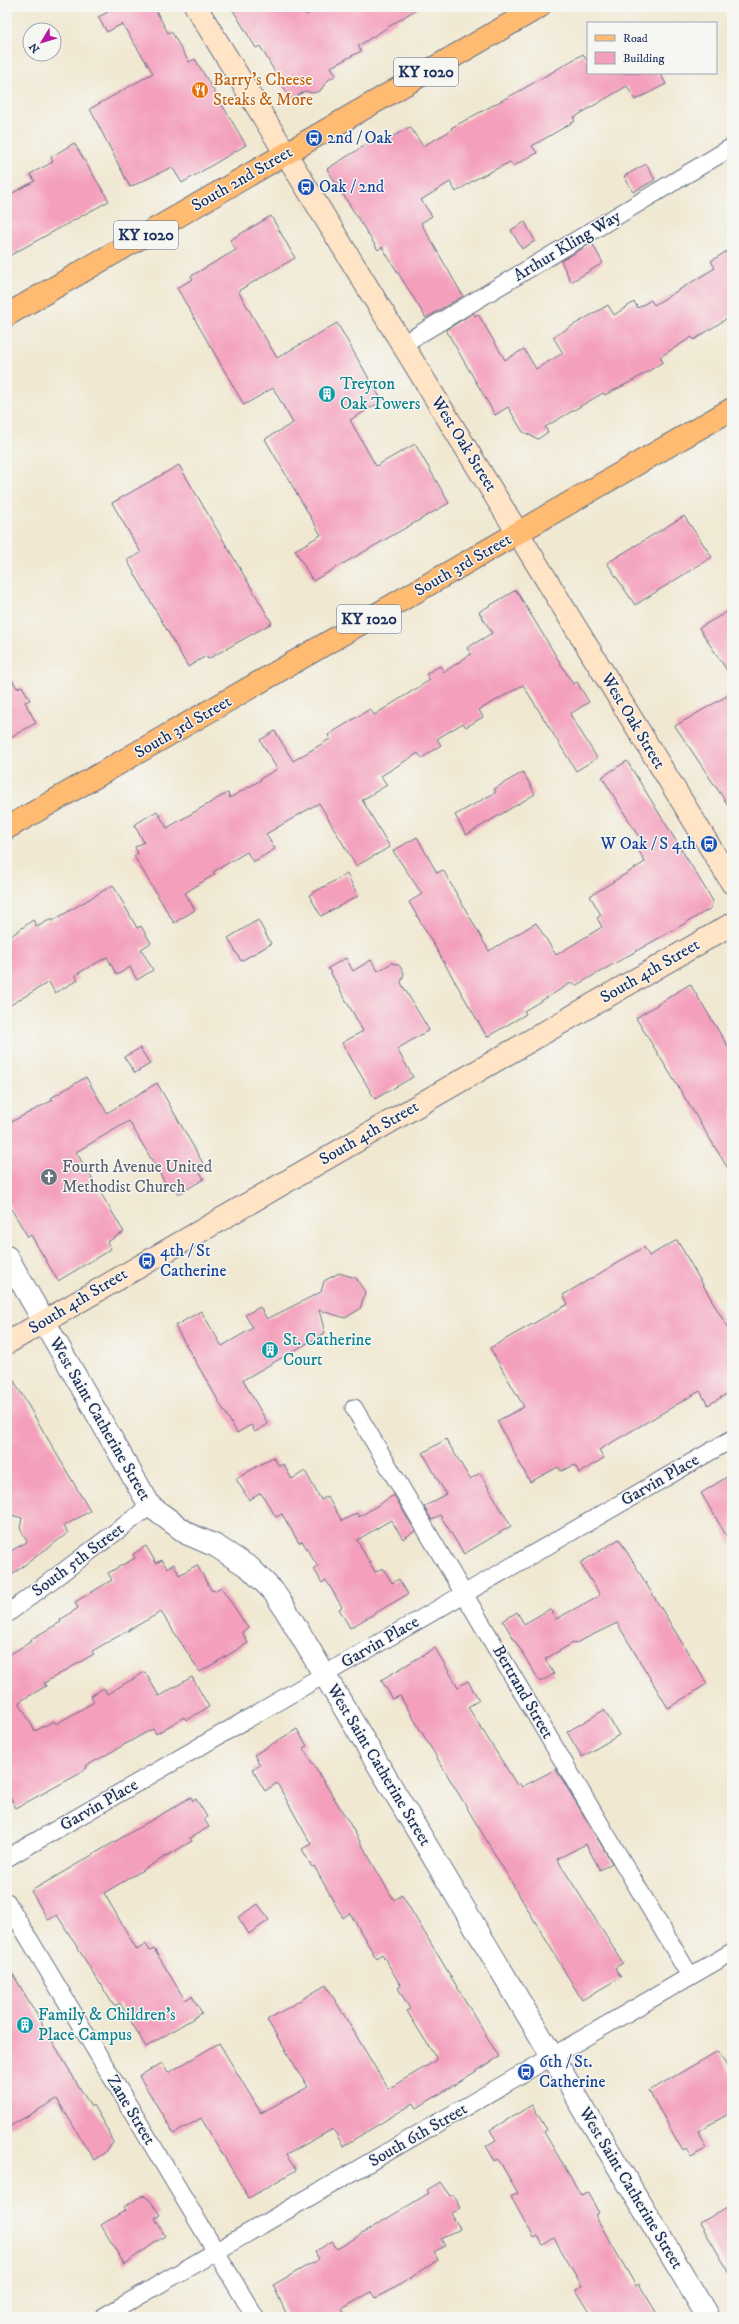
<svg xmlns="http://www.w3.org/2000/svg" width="739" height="2324" viewBox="0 0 739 2324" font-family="'IM FELL DW Pica',serif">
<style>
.building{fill:#f4a0bd}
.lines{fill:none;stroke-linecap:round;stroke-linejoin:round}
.minor-casing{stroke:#667086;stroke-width:19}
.tertiary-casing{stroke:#667086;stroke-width:24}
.secondary-casing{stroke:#667086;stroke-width:24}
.primary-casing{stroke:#667086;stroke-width:24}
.minor{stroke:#fff;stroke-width:17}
.tertiary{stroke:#fff;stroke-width:22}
.secondary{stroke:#ffe4c6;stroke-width:22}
.primary{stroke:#ffbb71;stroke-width:22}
.labels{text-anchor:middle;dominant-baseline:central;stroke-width:3;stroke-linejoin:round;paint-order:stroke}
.shield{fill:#f6f6f2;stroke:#5d6b8a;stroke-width:1}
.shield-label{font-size:16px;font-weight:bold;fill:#1b2f5e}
.food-label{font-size:17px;fill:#c56008;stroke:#f6f6f2;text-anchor:start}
.transit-label{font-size:17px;fill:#164399;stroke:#f6f6f2;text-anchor:start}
.street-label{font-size:17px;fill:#1b2f5e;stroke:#f6f6f2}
.culture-label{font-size:17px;fill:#0d838f;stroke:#f6f6f2;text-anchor:start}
.worship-label{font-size:17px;fill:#5b616d;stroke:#f6f6f2;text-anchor:start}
</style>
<rect width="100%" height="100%" fill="#f6f6f2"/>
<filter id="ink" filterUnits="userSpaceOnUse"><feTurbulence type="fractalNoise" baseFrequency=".025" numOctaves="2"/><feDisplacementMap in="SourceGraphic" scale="8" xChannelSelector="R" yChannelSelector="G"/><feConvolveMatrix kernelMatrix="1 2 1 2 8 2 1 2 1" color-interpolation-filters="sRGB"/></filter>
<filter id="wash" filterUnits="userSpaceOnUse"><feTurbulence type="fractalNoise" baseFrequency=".012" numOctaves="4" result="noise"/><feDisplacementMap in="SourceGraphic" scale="16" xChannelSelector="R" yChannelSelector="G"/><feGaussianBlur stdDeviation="0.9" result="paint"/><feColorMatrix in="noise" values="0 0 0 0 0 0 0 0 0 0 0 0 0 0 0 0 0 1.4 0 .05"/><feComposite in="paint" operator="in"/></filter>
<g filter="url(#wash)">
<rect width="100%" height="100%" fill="#f0e8d1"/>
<g id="blocks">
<g class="building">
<polygon points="113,7 154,7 168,33 171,31 189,62 195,59 246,145 182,183 172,167 130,187 90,109 153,73 122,24 107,32 98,17 114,9"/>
<polygon points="231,7 301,7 306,15 320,7 420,7 358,46 361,51 331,67 336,75 327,81 320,91 312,93 305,91 291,100 260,46 256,48"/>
<polygon points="583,54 588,62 588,73 660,73 666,84 635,100 627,86 573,118 575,121 532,146 537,153 513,166 510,162 474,180 456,192 450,182 421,200 432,216 421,223 463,296 426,318 382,247 378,250 327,169 380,136 384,141 410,127 423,146 452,130 451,128 523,89"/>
<polygon points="74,143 109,201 7,257 7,196 35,181 30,174 53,162 51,157"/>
<polygon points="646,164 655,180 633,192 624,176"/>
<polygon points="271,216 295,258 238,291 277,358 337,323 382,401 350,420 376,466 415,444 449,503 313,581 295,550 321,535 265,439 293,423 273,388 244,405 177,288 193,279 191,276 236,250 230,240"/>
<polygon points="525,222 535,241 522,249 511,230"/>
<polygon points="592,243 603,263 571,282 561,261"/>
<polygon points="732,248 732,315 694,340 692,337 660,357 663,362 634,380 605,395 603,393 545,427 548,432 538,439 523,432 508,407 495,415 446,330 473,313 475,316 478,314 505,360 524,349 536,369 563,353 553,337 608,305 614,315 634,302 638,308 651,300 654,305 715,268 711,261"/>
<polygon points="179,465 272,623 208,659 206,656 188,667 127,560 141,553 112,503"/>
<polygon points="684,516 712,557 635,605 607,563"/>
<polygon points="516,590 573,684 577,682 589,702 570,714 597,758 576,771 523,685 479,710 483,717 466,727 463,723 437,739 441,745 422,758 418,753 381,776 387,785 362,800 390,847 356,866 319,803 266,834 275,849 253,862 247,852 213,872 215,874 185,893 195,910 174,923 134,856 138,853 135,847 144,842 134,825 157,811 167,828 220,797 228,793 230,798 261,780 260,779 277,769 260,740 275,731 293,761 330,739 328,735 370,709 374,715 430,680 426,674 440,666 444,672 471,654 467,648 492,633 479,612"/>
<polygon points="732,609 732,678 699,628"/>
<polygon points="7,671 17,688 22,686 30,700 25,702 36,723 7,739"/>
<polygon points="732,693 732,811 675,726"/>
<polygon points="627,761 713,901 710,909 575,986 573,982 524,1011 526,1014 487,1037 409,902 422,894 393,851 417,837 437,873 443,870 489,951 536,923 556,955 602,927 597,918 601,915 590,896 645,862 635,844 642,842 602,777"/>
<polygon points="523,772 535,794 466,835 455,815 496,792 494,789"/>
<polygon points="347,874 358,896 321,916 309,895"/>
<polygon points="113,885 137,928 141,926 151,943 141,949 153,970 137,980 130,967 117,975 107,957 75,975 78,980 55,993 49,982 7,1007 7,939 33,920 37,927 51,919 52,921"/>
<polygon points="258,920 271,944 241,961 228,938"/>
<polygon points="346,958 353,971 371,960 378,971 392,963 399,965 404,973 401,983 429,1030 397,1049 413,1077 375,1099 342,1043 363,1031 328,968"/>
<polygon points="690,984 732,1053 732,1175 636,1018"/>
<polygon points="140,1048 150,1064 135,1073 124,1057"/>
<polygon points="86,1077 107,1113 157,1083 205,1167 199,1171 204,1179 179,1194 173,1184 168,1188 129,1121 76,1152 124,1232 107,1242 111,1249 58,1281 31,1235 28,1237 7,1202 7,1124 53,1100 51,1098"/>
<polygon points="677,1240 732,1335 732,1391 708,1405 700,1391 599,1450 604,1458 579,1473 575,1465 561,1471 558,1467 530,1482 497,1421 524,1407 490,1348 568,1304 563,1295 644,1247 649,1256"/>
<polygon points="339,1273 356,1278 365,1292 360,1309 345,1318 319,1310 325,1333 243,1380 268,1424 255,1432 251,1425 237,1433 175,1326 201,1311 222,1346 253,1328 245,1315 260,1307 267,1319 321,1292 324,1281"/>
<polygon points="7,1369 90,1511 64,1526 68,1533 7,1578 7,1553 27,1542 20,1528 22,1518 8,1514 11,1505 7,1498"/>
<polygon points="446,1439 470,1479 480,1473 511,1526 464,1554 440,1515 432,1520 424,1507 446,1494 423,1453"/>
<polygon points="273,1457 279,1466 283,1464 292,1479 305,1471 321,1500 327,1496 342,1521 357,1513 359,1517 394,1495 415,1531 403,1539 391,1520 357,1540 375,1572 383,1568 392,1583 399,1579 408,1594 350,1628 339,1609 342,1607 326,1580 322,1583 314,1569 318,1567 302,1541 299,1543 282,1514 276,1517 261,1493 249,1500 236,1479"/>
<polygon points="732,1474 732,1545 701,1493"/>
<polygon points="619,1539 707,1684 668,1708 617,1623 574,1644 573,1643 545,1659 554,1674 540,1682 503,1621 517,1612 524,1624 550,1609 556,1619 600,1595 580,1563"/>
<polygon points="146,1546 156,1563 162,1560 167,1568 174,1564 179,1575 197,1565 211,1590 215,1591 221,1587 248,1628 242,1632 248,1643 200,1672 161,1612 92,1651 94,1654 44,1683 46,1686 19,1702 35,1731 54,1721 56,1724 94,1702 91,1696 104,1688 107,1694 145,1672 159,1696 192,1677 209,1707 186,1720 184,1717 156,1734 153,1729 147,1732 86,1766 87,1768 79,1774 16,1808 7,1792 7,1656 32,1641 31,1639 61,1622 60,1620 78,1608 75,1602 112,1580 108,1573 135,1558 133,1554"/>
<polygon points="435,1648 458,1687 468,1681 479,1700 468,1707 517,1785 519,1783 522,1787 556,1769 612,1863 600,1870 586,1844 557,1859 623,1963 615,1968 621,1977 582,2000 400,1696 393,1699 381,1680"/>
<polygon points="604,1710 619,1735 582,1757 567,1732"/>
<polygon points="297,1729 307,1746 303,1748 350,1824 386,1887 394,1900 402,1895 499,2057 417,2108 414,2103 343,2146 333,2129 286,2155 296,2170 249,2198 201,2118 174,2134 139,2076 162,2063 168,2073 219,2043 261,2113 308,2087 267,2020 326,1985 388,2089 435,2061 436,2058 407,2011 410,2009 398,1988 401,1986 382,1954 376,1958 350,1913 343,1918 314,1866 312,1867 302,1849 311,1844 277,1783 265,1791 252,1769 260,1765 254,1755"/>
<polygon points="191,1797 193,1801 196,1799 207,1817 204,1819 209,1827 190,1838 192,1841 104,1893 137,1950 146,1944 150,1951 154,1949 185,2000 192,1996 202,2013 146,2047 120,2003 114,2006 57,1915 48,1920 31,1891"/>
<polygon points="258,1904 269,1920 249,1934 238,1917"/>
<polygon points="7,1964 91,2107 93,2105 111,2136 113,2143 104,2153 94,2160 57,2099 7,2128"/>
<polygon points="718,2051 732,2075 732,2112 698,2131 707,2148 691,2157 686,2149 683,2151 649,2091"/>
<polygon points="532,2105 547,2130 544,2132 581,2195 587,2192 599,2213 595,2215 612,2245 636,2286 639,2284 659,2317 593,2317 576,2290 582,2286 554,2238 543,2245 538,2236 534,2238 511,2197 518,2193 498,2159 495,2161 486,2146 496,2140 490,2130"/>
<polygon points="440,2182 450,2196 453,2194 461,2208 451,2214 460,2228 441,2239 445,2246 434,2252 438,2260 398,2286 375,2298 371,2292 342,2309 347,2317 292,2317 286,2313 273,2285 319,2259 315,2252 332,2241 337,2249 429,2193 427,2190"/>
<polygon points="143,2195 150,2200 160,2215 155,2218 165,2236 124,2264 101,2225 126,2210 124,2207"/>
<polygon points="732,2204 732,2277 700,2223"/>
</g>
</g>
</g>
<g filter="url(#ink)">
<use href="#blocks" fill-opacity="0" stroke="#667086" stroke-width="1"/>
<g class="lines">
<g class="minor-casing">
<g id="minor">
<polyline points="403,344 732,147"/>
<polyline points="354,1408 690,1976"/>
<polyline points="7,1614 150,1506"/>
<polyline points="7,1858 732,1439"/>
<polyline points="7,1902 255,2317"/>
<polyline points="103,2317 732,1952"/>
</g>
</g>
<g class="tertiary-casing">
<polyline id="tertiary" points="7,1257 150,1506 188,1534 216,1546 250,1568 273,1591 284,1607 708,2317"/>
</g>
<g class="secondary-casing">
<g id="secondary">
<polyline points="196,7 732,883"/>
<polyline points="7,1343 732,924"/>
</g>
</g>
<g class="primary-casing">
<g id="primary">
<polyline points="7,315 539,7"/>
<polyline points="7,828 732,409"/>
</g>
</g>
<use href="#minor" class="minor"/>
<use href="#tertiary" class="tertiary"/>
<use href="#secondary" class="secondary"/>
<use href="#primary" class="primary"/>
</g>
</g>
<defs>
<g id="restaurant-disc" transform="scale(0.9)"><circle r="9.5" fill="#e8710a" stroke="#f6f6f2"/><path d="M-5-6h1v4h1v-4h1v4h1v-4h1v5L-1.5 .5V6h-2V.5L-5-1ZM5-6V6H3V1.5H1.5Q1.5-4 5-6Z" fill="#fff"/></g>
<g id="bus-disc" transform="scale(0.9)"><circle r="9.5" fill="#1a4fb4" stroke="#f6f6f2"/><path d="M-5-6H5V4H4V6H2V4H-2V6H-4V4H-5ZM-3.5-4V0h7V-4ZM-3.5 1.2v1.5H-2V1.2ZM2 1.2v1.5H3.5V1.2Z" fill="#fff"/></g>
<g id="building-disc" transform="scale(0.9)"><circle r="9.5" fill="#0f9aa8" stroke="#f6f6f2"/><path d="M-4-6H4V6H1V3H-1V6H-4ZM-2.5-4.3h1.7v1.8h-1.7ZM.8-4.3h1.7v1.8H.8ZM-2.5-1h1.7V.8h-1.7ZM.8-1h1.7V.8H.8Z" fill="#fff"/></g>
<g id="church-disc" transform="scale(0.9)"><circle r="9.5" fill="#6b7280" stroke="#f6f6f2"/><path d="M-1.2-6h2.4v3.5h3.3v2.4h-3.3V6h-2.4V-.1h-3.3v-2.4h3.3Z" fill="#fff"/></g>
</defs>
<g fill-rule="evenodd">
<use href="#restaurant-disc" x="200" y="90"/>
<use href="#bus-disc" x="314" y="138"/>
<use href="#bus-disc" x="306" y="187"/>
<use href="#building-disc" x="327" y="394"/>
<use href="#bus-disc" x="709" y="844"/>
<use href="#church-disc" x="49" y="1177"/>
<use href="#bus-disc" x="147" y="1261"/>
<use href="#building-disc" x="270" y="1350"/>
<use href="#building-disc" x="25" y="2025"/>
<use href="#bus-disc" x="526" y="2072"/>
</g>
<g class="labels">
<g class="shield">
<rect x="394" y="58" width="64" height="28" rx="3"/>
<rect x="114" y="221" width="64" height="28" rx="3"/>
<rect x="337" y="605" width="64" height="28" rx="3"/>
</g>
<g class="shield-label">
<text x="426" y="72">KY 1020</text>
<text x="146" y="235">KY 1020</text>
<text x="369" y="619">KY 1020</text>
</g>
<g class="food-label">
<text x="213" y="80">Barry's Cheese<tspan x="213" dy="20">Steaks &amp; More</tspan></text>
</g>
<g class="transit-label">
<text x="327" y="138">2nd / Oak</text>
<text x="319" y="187">Oak / 2nd</text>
<text x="696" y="844" text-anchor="end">W Oak / S 4th</text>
<text x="160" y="1251">4th / St<tspan x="160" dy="20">Catherine</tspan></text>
<text x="539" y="2062">6th / St.<tspan x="539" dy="20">Catherine</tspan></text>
</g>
<g class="street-label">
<text transform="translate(242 179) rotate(-30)">South 2nd Street</text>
<text transform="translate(567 246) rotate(-31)">Arthur Kling Way</text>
<text transform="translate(464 444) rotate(58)">West Oak Street</text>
<text transform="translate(463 565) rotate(-30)">South 3rd Street</text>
<text transform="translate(633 721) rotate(59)">West Oak Street</text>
<text transform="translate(183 727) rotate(-30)">South 3rd Street</text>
<text transform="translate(650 971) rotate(-30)">South 4th Street</text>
<text transform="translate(369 1133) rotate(-30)">South 4th Street</text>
<text transform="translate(78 1301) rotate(-31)">South 4th Street</text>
<text transform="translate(100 1419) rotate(60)">West Saint Catherine Street</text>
<text transform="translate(660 1480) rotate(-30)">Garvin Place</text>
<text transform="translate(78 1560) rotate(-37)">South 5th Street</text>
<text transform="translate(380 1642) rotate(-30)">Garvin Place</text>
<text transform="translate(523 1692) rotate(60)">Bertrand Street</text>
<text transform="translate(379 1765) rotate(59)">West Saint Catherine Street</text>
<text transform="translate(99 1805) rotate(-30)">Garvin Place</text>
<text transform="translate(131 2110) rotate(59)">Zane Street</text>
<text transform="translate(418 2135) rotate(-30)">South 6th Street</text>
<text transform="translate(631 2188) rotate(59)">West Saint Catherine Street</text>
</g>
<g class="culture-label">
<text x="340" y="384">Treyton<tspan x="340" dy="20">Oak Towers</tspan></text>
<text x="283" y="1340">St. Catherine<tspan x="283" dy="20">Court</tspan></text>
<text x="38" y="2015">Family &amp; Children’s<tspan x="38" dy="20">Place Campus</tspan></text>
</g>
<g class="worship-label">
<text x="62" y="1167">Fourth Avenue United<tspan x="62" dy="20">Methodist Church</tspan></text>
</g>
</g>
<rect width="739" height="2324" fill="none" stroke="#f6f6f2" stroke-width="24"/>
<rect x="587" y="22" width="130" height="52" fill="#f6f6f2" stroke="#9ea6b7"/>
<rect x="595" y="35" width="20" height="6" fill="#ffbb71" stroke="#9ea6b7"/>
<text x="623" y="42" font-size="12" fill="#1b2f5e">Road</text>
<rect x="595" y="52" width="20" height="12" fill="#f4a0bd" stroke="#9ea6b7"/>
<text x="623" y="62" font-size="12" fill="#1b2f5e">Building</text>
<g transform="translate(42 42) rotate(232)"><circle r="19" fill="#f6f6f2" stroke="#9ea6b7"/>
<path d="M0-3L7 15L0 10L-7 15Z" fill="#b5179e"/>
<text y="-6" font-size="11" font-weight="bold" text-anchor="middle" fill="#1b2f5e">N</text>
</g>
</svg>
